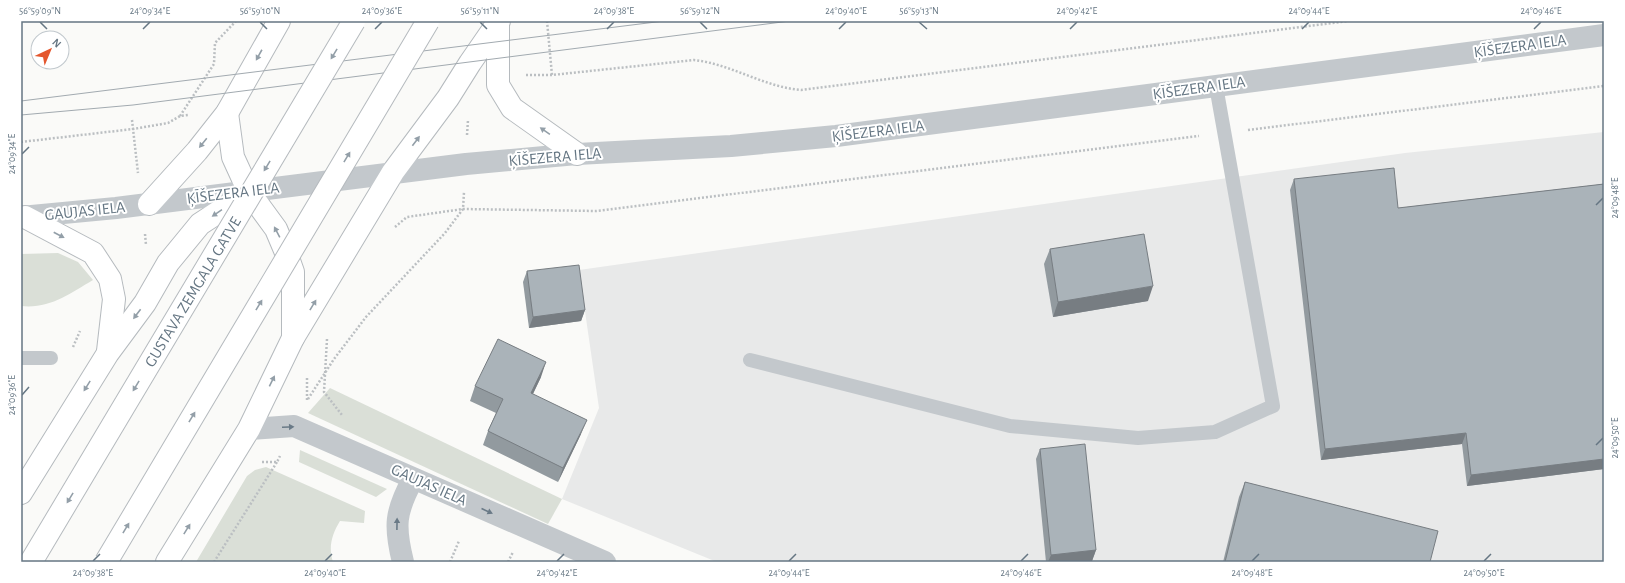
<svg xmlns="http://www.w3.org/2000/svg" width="1625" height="583" viewBox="0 0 1625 583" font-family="'Alegreya Sans',sans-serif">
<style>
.built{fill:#e8e9e9}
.green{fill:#dadfd7}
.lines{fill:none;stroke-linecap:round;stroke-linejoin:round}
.primary-casing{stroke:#b5babe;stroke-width:24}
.path{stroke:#bbbfc2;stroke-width:2.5;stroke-dasharray:2 2;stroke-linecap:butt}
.service{stroke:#c3c8cc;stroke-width:14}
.minor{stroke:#c3c8cc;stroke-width:22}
.tertiary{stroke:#c3c8cc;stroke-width:22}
.primary{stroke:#fff;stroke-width:22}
.tram{stroke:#a2aab0;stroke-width:1}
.primary-bridge-casing{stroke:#b5babe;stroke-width:24;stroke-linecap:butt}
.primary-bridge{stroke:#fff;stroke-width:22}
.wall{fill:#929a9f}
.shaded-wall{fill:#777d82}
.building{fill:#aab3b9;stroke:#777d82}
.oneway{fill:#939fa8}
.oneway2{fill:#6a7a87}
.ticks{fill:none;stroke:#657683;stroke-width:1.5}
.labels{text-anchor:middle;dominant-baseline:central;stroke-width:4;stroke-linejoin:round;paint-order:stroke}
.street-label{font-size:16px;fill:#657683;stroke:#fff}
.neatline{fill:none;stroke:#657683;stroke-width:1.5}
.ticks-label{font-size:10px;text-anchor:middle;fill:#657683}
</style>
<rect width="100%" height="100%" fill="#fafaf8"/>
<polygon class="built" points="1604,132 1604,562 717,562 562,499 599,408 579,270 1405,153"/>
<g class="green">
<path d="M58,253l20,9 15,18c-24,14 -43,29 -72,26v-52z"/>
<polygon points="330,388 562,499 548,524 308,413"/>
<polygon points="300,450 387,489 376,497 299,462"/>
<path d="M266,467l99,44 -1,12 -24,-2c-8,13 -12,26 -7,41h-137l51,-86 8,-6z"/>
</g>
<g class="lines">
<g class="primary-casing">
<g id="primary">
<polyline points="498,23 498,85 512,108 577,154"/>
<polyline points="227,113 233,157 249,192 276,229 287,255 293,272 293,338"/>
<polyline points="149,204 197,151 227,113 279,21"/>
<polyline points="25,217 93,253 110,279 114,299 108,351"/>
<polyline points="21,493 108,353 145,303 168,263 200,224 249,192"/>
<polyline points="167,562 249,429 293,338 393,172 448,98 470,63 499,21"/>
</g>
</g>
<g class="path">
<polyline points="547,21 552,75"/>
<path d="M526,75h26l142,-15c37,4 70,27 107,30l547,-69"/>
<polyline points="180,116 214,64 215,43 236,21"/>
<polyline points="132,120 138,173"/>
<polyline points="1248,130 1604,86"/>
<polyline points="467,135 468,120"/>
<polyline points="21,142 133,129 168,123 180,116 188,115"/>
<polyline points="395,227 407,217 463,209 596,211 1199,136"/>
<polyline points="145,234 146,245"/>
<polyline points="327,339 324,392 342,415"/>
<polyline points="73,347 80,331"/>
<polyline points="307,378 307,400"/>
<polyline points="308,399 334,359 366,317 445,233 463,209 464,192"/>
<polyline points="262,462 277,462 280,456"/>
<polyline points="214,562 277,462"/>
<polyline points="450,562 459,541"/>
<polyline points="508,562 513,552"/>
</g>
<g class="service">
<polyline points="21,358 51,358"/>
<polyline points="750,360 1010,426 1138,438 1215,432 1273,406 1216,86"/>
</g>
<g class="minor">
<polyline points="249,429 294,426 605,562"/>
<path d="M403,562c-9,-36 -8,-50 10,-83"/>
</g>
<polyline class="tertiary" points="21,217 116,208 466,164 577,154 731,146 836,136 1604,35"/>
<use href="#primary" class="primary"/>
<g class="tram">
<polyline points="21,101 664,21"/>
<polyline points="21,115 133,105 790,21"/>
</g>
<g class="primary-bridge-casing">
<g id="primary-bridge">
<polyline points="31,562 354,21"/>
<polyline points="106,562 428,21"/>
</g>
</g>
<use href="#primary-bridge" class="primary-bridge"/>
</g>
<g class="wall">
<polygon points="1294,179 1398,208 1604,184 1604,469 1467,486 1462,444 1321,460 1290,190"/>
<polygon points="1050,249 1148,301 1053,317 1044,264"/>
<polygon points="527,271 585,310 581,321 529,328 523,282"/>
<polygon points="541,377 533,394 581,434 558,482 483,445 488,431 496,413 470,401 475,386"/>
<polygon points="1040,449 1096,550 1092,561 1084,562 1046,562 1036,459"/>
<polygon points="1245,482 1430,562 1223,562 1239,497"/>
</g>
<g class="shaded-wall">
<polygon points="1153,286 1148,301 1053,317 1058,302"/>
<polygon points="585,310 581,321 529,328 533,317"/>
<polygon points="546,362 541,377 526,408 531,393"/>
<polygon points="587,420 581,434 558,482 563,468"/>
<polygon points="1466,433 1462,444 1321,460 1325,449"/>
<polygon points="1604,459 1604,469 1467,486 1471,475"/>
<polygon points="1096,550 1092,561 1084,562 1048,562 1051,555"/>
</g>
<g class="building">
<polygon points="1394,168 1398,208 1604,184 1604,459 1471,475 1466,433 1325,449 1294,179"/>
<polygon points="1144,234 1153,286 1058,302 1050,249"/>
<polygon points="579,265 585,310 533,317 527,271"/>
<polygon points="498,339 546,362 531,393 587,420 563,468 488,431 503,399 475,386"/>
<polygon points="1085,444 1096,550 1051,555 1040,449"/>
<polygon points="1245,482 1438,531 1430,562 1225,562"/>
</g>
<defs><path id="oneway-solid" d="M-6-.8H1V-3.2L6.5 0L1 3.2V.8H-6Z"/></defs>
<g class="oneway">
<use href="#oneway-solid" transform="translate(334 54) rotate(121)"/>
<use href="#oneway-solid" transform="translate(259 55) rotate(119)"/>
<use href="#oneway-solid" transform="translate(545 131) rotate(-145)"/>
<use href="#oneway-solid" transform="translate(416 141) rotate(-53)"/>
<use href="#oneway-solid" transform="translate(203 143) rotate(129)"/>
<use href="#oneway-solid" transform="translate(347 157) rotate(-59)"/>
<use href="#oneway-solid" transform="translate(267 166) rotate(121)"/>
<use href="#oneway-solid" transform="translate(217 213) rotate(146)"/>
<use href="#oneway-solid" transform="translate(277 232) rotate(-118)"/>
<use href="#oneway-solid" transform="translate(59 235) rotate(28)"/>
<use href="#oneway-solid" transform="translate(259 305) rotate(-59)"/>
<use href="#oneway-solid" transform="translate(313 305) rotate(-59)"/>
<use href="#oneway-solid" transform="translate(137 314) rotate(127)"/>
<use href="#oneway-solid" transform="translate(272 381) rotate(-64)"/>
<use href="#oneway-solid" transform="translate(87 386) rotate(122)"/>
<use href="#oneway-solid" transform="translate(136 386) rotate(121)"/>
<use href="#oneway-solid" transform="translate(192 417) rotate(-59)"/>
<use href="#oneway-solid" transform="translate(70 498) rotate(121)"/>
<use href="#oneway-solid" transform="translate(126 528) rotate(-59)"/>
<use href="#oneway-solid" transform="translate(187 529) rotate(-58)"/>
</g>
<g class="oneway2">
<use href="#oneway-solid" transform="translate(288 427) rotate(-2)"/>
<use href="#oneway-solid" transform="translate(487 511) rotate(24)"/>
<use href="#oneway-solid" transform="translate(397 524) rotate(-89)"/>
</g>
<path class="ticks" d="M40,22l7,7M260,22l7,7M480,22l7,7M700,22l7,7M919,22l8,7M143,29l7,-7M375,29l7,-7M607,29l7,-7M839,29l7,-7M1070,29l7,-7M1302,29l7,-7M1534,29l7,-7M22,154l7,-7M1596,205l7,-7M22,395l7,-8M1596,445l7,-7M93,561l7,-7M325,561l7,-7M557,561l7,-7M789,561l7,-7M1021,561l7,-7M1252,561l7,-7M1484,561l7,-7"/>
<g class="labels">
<g class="street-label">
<text transform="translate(1520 46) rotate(-8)">ĶĪŠEZERA IELA</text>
<text transform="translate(1199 88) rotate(-8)">ĶĪŠEZERA IELA</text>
<text transform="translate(878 131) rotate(-7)">ĶĪŠEZERA IELA</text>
<text transform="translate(555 157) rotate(-5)">ĶĪŠEZERA IELA</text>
<text transform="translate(233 193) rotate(-7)">ĶĪŠEZERA IELA</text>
<text transform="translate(85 211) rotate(-6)">GAUJAS IELA</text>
<text transform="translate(193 292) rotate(-59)">GUSTAVA ZEMGALA GATVE</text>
<text transform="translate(429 485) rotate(24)">GAUJAS IELA</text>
</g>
</g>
<rect width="1625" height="583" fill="none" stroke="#ffffff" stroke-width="44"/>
<g transform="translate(50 50) rotate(44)"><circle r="19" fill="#ffffff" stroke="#c1c8cd"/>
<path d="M0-3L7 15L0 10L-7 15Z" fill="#e4572e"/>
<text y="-6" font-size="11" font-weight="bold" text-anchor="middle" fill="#657683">N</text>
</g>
<rect x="22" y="22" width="1581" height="539" class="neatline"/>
<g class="ticks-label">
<text x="40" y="14">56°59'09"N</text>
<text x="150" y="14">24°09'34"E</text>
<text x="260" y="14">56°59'10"N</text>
<text x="382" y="14">24°09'36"E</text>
<text x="480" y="14">56°59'11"N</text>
<text x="614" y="14">24°09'38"E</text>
<text x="700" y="14">56°59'12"N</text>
<text x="846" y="14">24°09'40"E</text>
<text x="919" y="14">56°59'13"N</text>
<text x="1077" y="14">24°09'42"E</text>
<text x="1309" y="14">24°09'44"E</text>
<text x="1541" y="14">24°09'46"E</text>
<text transform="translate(11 154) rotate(-90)" y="4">24°09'34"E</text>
<text transform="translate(1614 198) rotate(-90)" y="4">24°09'48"E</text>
<text transform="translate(11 395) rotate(-90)" y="4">24°09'36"E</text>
<text transform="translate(1614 438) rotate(-90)" y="4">24°09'50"E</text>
<text x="93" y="576">24°09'38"E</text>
<text x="325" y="576">24°09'40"E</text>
<text x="557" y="576">24°09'42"E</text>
<text x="789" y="576">24°09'44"E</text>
<text x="1021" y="576">24°09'46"E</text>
<text x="1252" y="576">24°09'48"E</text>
<text x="1484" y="576">24°09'50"E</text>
</g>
</svg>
